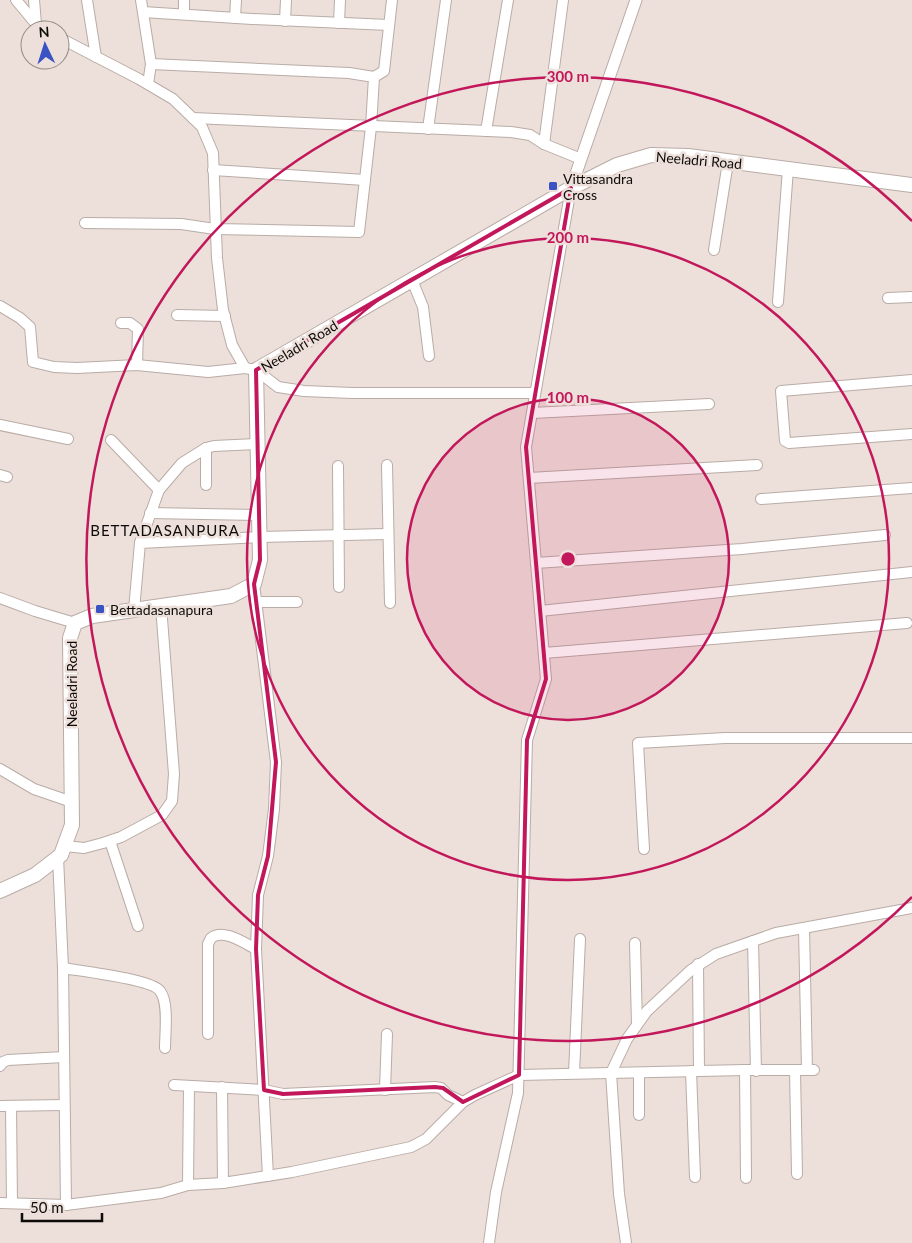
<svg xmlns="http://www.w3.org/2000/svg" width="912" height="1243" viewBox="0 0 912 1243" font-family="Lato,sans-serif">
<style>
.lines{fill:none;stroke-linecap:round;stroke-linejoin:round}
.minor-casing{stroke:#b9aca6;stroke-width:12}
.tertiary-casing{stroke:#b9aca6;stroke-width:13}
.secondary-casing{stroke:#b9aca6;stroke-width:16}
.minor{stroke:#fff;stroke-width:10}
.tertiary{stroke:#fff;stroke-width:11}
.secondary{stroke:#fff;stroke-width:14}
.marked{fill:none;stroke:#c2185b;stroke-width:4;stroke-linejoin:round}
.ring{fill:none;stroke:#c2185b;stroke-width:2.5}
.poi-dot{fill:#3952c4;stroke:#eddfd9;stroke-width:2}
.labels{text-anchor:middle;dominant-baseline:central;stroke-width:5;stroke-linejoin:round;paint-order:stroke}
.street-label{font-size:14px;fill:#0f0b09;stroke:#eddfd9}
.poi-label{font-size:14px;fill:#0f0b09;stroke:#eddfd9;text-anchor:start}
.neighbourhood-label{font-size:15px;letter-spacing:1px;fill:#0f0b09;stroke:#eddfd9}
.centre{fill:#c2185b;stroke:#eddfd9;stroke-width:2.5}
.ring-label{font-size:15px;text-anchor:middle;font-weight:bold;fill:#c2185b;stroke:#eddfd9;stroke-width:5;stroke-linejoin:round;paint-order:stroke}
</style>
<rect width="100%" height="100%" fill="#eddfd9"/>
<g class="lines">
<g class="minor-casing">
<g id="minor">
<polyline points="16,0 36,24 46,30"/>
<polyline points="34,0 36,24"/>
<polyline points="87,0 96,57"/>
<polyline points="141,0 151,64 148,84"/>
<polyline points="143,12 252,19 389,25"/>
<polyline points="184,14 184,0"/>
<polyline points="235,18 236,0"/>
<polyline points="285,21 286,0"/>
<polyline points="339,23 340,0"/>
<polyline points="60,38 139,79 173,99 202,127 213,153 217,258 223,310 232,345 245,368"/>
<polyline points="374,77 384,71 392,0"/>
<polyline points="193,118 511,132 530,135 544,144 581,159"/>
<polyline points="428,129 446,0"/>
<polyline points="486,131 508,0"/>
<polyline points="544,144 563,0"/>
<polyline points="213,170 365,180"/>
<polyline points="85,223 181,224 215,229 359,232 371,127 374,77 349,73 151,64"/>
<polyline points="714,250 728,162"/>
<polyline points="412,280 423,307 429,356"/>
<polyline points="888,298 912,297"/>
<polyline points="778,302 788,169"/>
<polyline points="0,306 20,318 30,327 33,362 54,367 77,368 137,365 208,372 245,368 256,370 278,387 304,391 352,393 535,393"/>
<polyline points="177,315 225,316"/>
<polyline points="121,323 130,323 138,329 137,365"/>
<polyline points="912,380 781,391 785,441 789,443 912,434"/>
<polyline points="532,413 709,404"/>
<polyline points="0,425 68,439"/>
<polyline points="111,440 159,490"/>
<polyline points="387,465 390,603"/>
<polyline points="338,466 339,587"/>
<polyline points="0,475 7,477"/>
<polyline points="529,478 757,465"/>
<polyline points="206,485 206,448"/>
<polyline points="761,499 912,488"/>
<polyline points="150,513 259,515"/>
<polyline points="140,543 159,490 182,463 206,448 214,446 258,444"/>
<polyline points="536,563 742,549 885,535"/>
<polyline points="254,584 276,762 274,809 268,856 258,895 256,949 268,1176"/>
<polyline points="0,598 35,611 75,623"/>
<polyline points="256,602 297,602"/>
<polyline points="134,610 140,543 260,537 388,534"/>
<polyline points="540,611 912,572"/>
<polyline points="544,653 907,623"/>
<polyline points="0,769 34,789 72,802"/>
<polyline points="110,841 138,926"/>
<polyline points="65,846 84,848 103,843 121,837 162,815 172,801 174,774 161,606"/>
<polyline points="644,849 638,743 725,738 912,738"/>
<polyline points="58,857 63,968 66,1205"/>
<polyline points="804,928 807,1070"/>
<polyline points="753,941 756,1071"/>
<polyline points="635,943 637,1025"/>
<polyline points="698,964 699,1071"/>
<path d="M63,968c17,3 89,11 97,23 9,11 5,43 5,57"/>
<path d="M208,1034v-90l3,-6c12,-10 33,5 45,11"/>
<polyline points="0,1066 3,1062 8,1060 64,1057"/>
<polyline points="745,1070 746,1178"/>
<polyline points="691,1071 695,1177"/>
<polyline points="795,1071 797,1174"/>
<polyline points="574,1073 580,939"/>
<polyline points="639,1073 639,1115"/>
<polyline points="174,1085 264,1090 283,1094 435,1087 441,1088 448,1095 463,1102"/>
<polyline points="222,1087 223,1183"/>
<polyline points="385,1090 387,1034"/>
<polyline points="0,1106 64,1105"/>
<polyline points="11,1106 12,1203"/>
<polyline points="188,1185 189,1086"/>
<polyline points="0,1203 66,1205 161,1193 188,1185 223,1183 292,1172 411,1147 426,1139 463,1102 475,1095 519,1075 745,1070 814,1070"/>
<polyline points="489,1243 496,1192 518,1093 527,740 546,679 526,447 571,188"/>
<polyline points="626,1243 619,1194 611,1073 627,1039 647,1011 691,970 716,954 776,933 912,908"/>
</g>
</g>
<g class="tertiary-casing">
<polyline id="tertiary" points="571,188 636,0"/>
</g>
<g class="secondary-casing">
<polyline id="secondary" points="0,891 35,875 61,855 72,825 70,638 75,623 92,616 231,596 254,584 260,560 256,370 571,188 617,165 651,155 688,156 912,185"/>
</g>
<use href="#minor" class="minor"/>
<use href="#tertiary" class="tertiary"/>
<use href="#secondary" class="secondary"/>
</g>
<path class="marked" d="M571,188l-45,259 20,232 -19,61 -8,335 -56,27 -20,-14 -8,-1 -152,7 -19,-4 -8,-141 2,-54 10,-39 8,-94 -22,-178 6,-24 -4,-190z"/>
<circle cx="568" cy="559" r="161" fill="#c2185b" fill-opacity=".12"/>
<g class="ring">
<circle cx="568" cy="559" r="161"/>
<circle cx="568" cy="559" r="321"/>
<path d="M912 897A482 482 0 1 1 912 221"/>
</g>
<g class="poi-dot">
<rect x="548" y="181" width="10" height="10" rx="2.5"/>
<rect x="95" y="604" width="10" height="10" rx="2.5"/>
</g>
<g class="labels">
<g class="street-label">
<text transform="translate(699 160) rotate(5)">Neeladri Road</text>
<text transform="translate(299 346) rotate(-31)">Neeladri Road</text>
<text transform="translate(71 684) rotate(-90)">Neeladri Road</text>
</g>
<g class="poi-label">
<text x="563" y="178">Vittasandra<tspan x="563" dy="16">Cross</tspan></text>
<text x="110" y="609">Bettadasanapura</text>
</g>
<g class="neighbourhood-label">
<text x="165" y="530">BETTADASANPURA</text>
</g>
</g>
<circle cx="568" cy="559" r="8" class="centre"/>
<g class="ring-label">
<text x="568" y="82">300 m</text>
<text x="568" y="243">200 m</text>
<text x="568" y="403">100 m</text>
</g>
<g transform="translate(45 45) rotate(356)"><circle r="24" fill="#eddfd9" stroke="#948a86"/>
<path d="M0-4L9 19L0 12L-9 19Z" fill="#3952c4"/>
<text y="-8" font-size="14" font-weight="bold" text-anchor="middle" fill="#0f0b09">N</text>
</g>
<path d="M22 1213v8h80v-8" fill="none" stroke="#0f0b09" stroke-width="2.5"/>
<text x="30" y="1213" font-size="15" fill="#0f0b09" stroke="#eddfd9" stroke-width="4" paint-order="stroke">50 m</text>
</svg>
